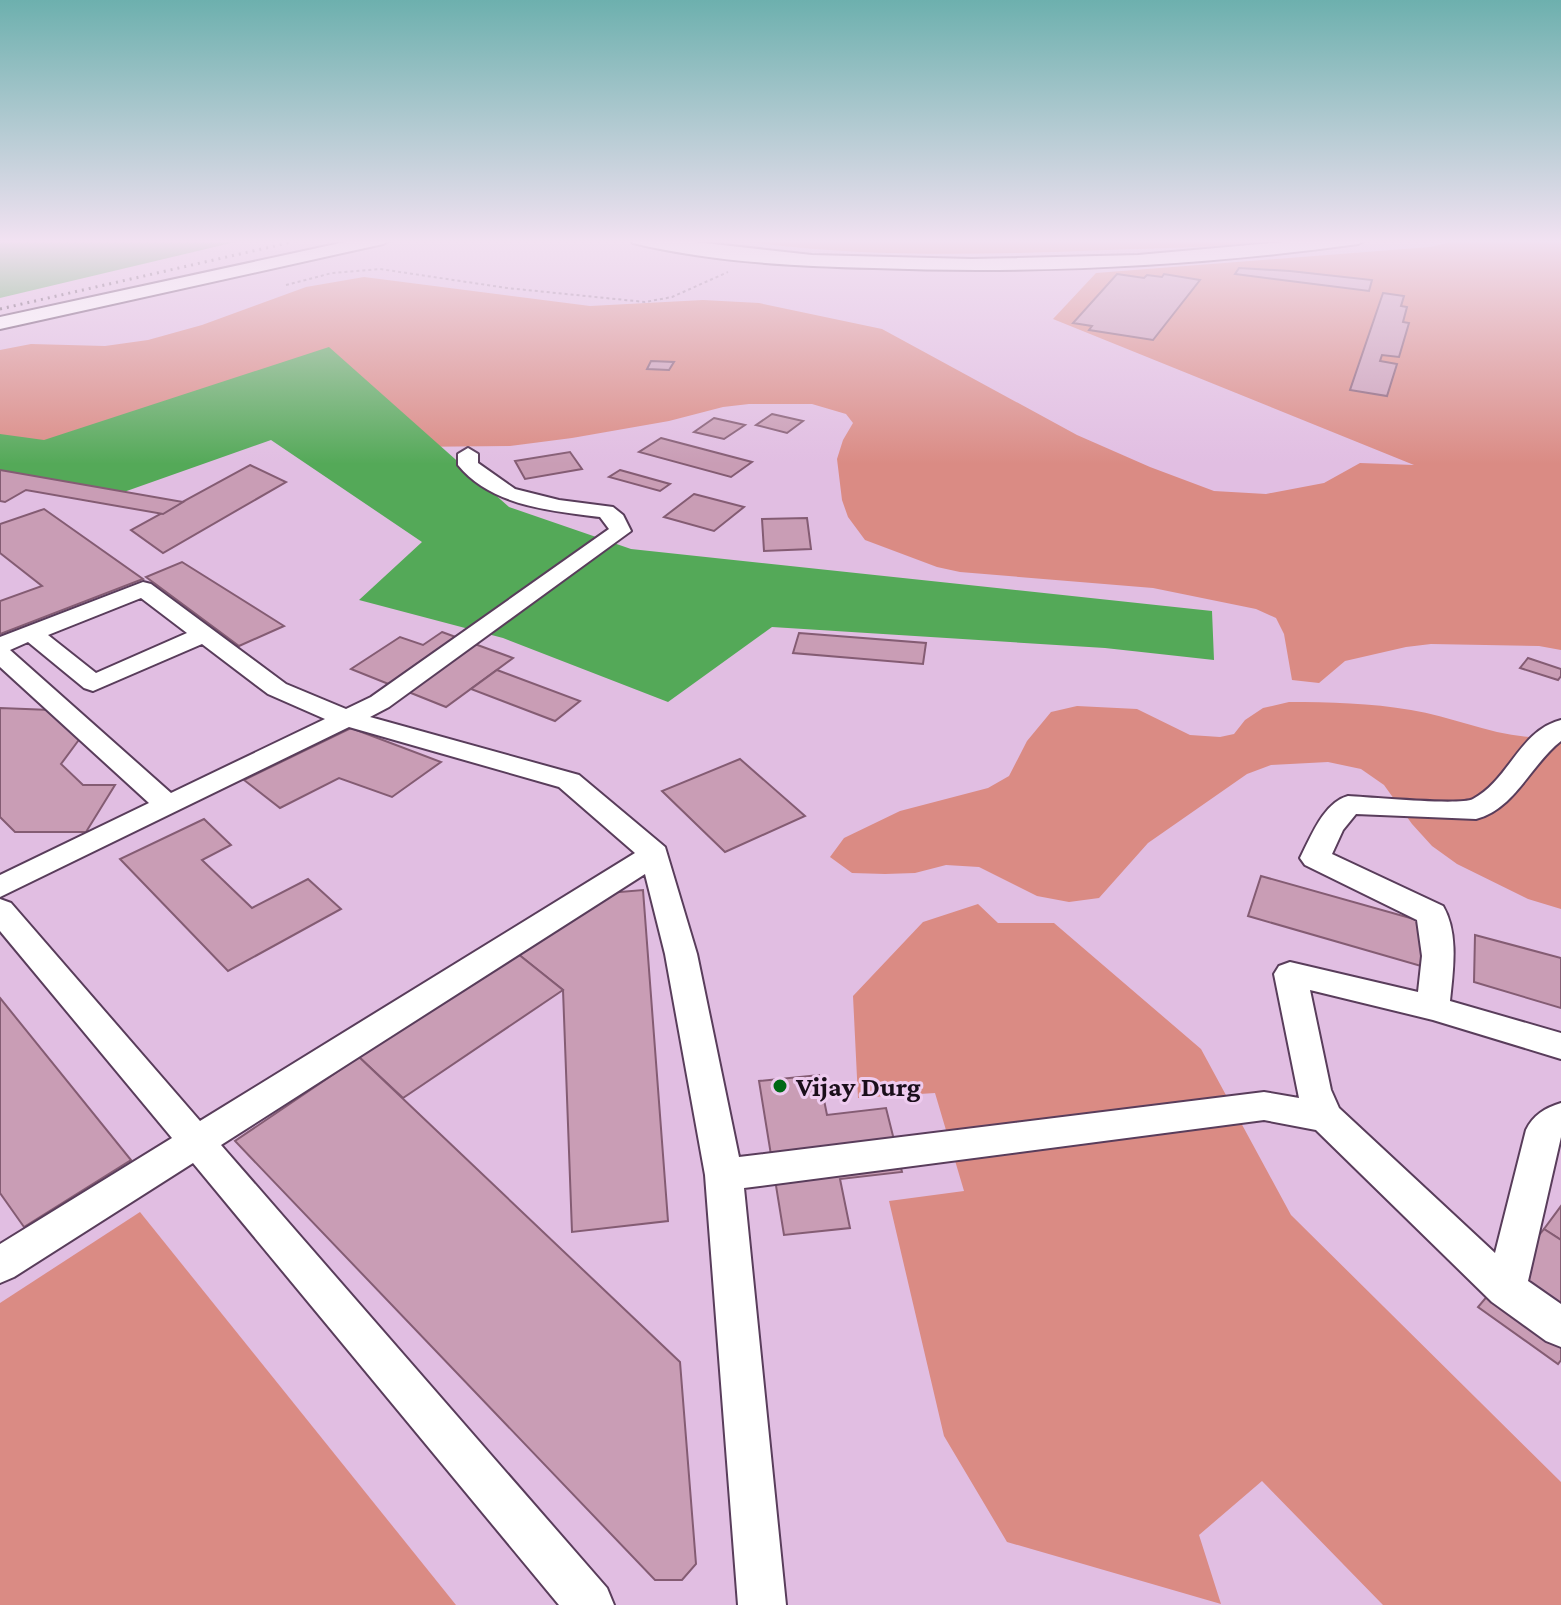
<svg xmlns="http://www.w3.org/2000/svg" width="1561" height="1605" viewBox="0 0 1561 1605" font-family="'Crimson Pro',serif">
<style>
.green{fill:#da8b84}
.water{fill:#54a958}
.building{fill:#c99db5;stroke:#845c73;stroke-width:2}
.lines{fill:none;stroke-linecap:round;stroke-linejoin:round}
.minor-casing{stroke:#593d5b;stroke-width:4}
.major-casing{stroke:#593d5b;stroke-width:4}
.path{stroke:#927993;stroke-width:2;stroke-dasharray:3 3;stroke-linecap:butt}
.minor{fill:#fff;fill-rule:evenodd}
.major{fill:#fff;fill-rule:evenodd}
.rail{stroke:#4e3c4e;stroke-width:3;stroke-dasharray:2 5;stroke-linecap:butt}
.poi-dot{fill:#006916;stroke:#eecbef;stroke-width:3}
.labels{text-anchor:middle;dominant-baseline:central;stroke-width:6;stroke-linejoin:round;paint-order:stroke}
.near-poi-label{font-size:28px;font-weight:bold;fill:#1a0e1a;stroke:#eecbef;text-anchor:start}
</style>
<rect width="100%" height="100%" fill="#e1bee2"/>
<g class="green">
<path d="M728,239h555c-58,9 -119,9 -177,11 -125,5 -254,8 -378,-11z"/>
<polygon points="1464,239 1561,239 1561,650 1539,646 1431,644 1406,647 1345,661 1319,683 1292,680 1284,634 1276,618 1256,609 1153,588 960,572 937,567 865,540 848,517 842,500 837,459 843,440 853,423 846,414 812,404 749,404 723,407 669,421 572,438 510,446 404,447 333,433 0,455 0,350 31,344 105,346 148,340 202,325 306,287 364,277 590,306 703,300 759,303 882,329 1077,435 1150,467 1214,491 1266,494 1324,483 1360,463 1414,465 1053,319 1096,273 1430,247"/>
<path d="M1289,702c40,0 82,1 122,8 50,8 98,34 150,26v173l-33,-10 -71,-35 -25,-18 -20,-22 -28,-39 -23,-16 -33,-7 -57,3 -24,9 -99,69 -49,55 -30,4 -32,-6 -58,-29 -33,-2 -31,8 -30,1 -33,-1 -22,-16 14,-19 56,-27 88,-23 21,-12 18,-35 24,-29 26,-6 60,3 53,26 30,2 14,-3 11,-14 18,-12z"/>
<polygon points="978,904 998,923 1054,923 1201,1049 1291,1215 1561,1482 1561,1605 1383,1605 1262,1481 1199,1535 1221,1604 1007,1542 944,1436 889,1201 964,1191 935,1093 858,1098 853,996 923,922"/>
<polygon points="140,1212 456,1605 0,1605 0,1303"/>
</g>
<g class="water">
<polygon points="0,239 248,239 0,298"/>
<polygon points="329,347 509,507 631,549 1212,611 1214,660 1105,648 772,627 668,702 503,638 359,600 422,542 271,440 121,493 0,471 0,434 44,440"/>
</g>
<g class="building">
<polygon points="1239,268 1290,271 1372,280 1369,291 1235,274"/>
<polygon points="1117,274 1144,278 1147,275 1162,277 1164,274 1200,280 1153,340 1089,330 1092,326 1073,323"/>
<polygon points="1383,293 1404,296 1401,306 1407,307 1403,322 1409,323 1399,357 1382,355 1380,361 1397,364 1387,396 1350,390"/>
<polygon points="651,361 674,362 669,370 647,369"/>
<polygon points="772,414 803,421 787,433 756,425"/>
<polygon points="714,418 745,425 724,439 694,432"/>
<polygon points="661,438 752,462 731,477 639,452"/>
<polygon points="570,452 582,469 525,479 515,461"/>
<polygon points="250,465 286,482 163,553 131,530"/>
<polygon points="0,470 183,502 163,514 26,490 5,502 0,501"/>
<polygon points="620,470 670,484 660,491 609,477"/>
<polygon points="694,494 744,507 714,531 664,517"/>
<polygon points="44,509 143,579 0,634 0,601 42,586 0,553 0,524"/>
<polygon points="807,518 811,549 764,551 762,519"/>
<polygon points="182,562 284,626 239,646 146,577"/>
<polygon points="442,632 513,658 446,707 351,669 400,637 423,645"/>
<polygon points="799,633 926,643 923,664 793,653"/>
<polygon points="1528,658 1561,669 1561,676 1558,680 1520,668"/>
<polygon points="497,670 580,701 555,721 471,689"/>
<polygon points="0,708 51,710 81,737 61,764 83,785 115,785 86,832 15,832 0,817"/>
<polygon points="351,728 441,762 392,797 339,778 280,808 244,780"/>
<polygon points="740,759 805,816 725,852 662,791"/>
<polygon points="204,819 231,845 202,860 252,908 308,879 341,909 228,971 120,859"/>
<polygon points="1261,876 1428,923 1421,966 1248,916"/>
<polygon points="643,890 668,1221 572,1232 563,990 518,954 608,893"/>
<polygon points="1475,935 1561,958 1561,1008 1474,982"/>
<polygon points="518,954 563,990 403,1098 359,1057"/>
<polygon points="0,998 131,1160 24,1227 0,1193"/>
<polygon points="359,1057 680,1362 696,1564 682,1580 655,1580 235,1141"/>
<polygon points="819,1075 827,1115 886,1108 902,1172 840,1179 850,1228 784,1235 759,1081"/>
<polygon points="1561,1206 1561,1240 1544,1229"/>
<polygon points="1544,1229 1561,1240 1561,1360 1558,1364 1478,1307"/>
</g>
<g class="lines">
<g class="minor-casing">
<path id="minor" d="M468,448l10,6v9l37,26 44,11 54,7 10,8 8,16 -242,176 -19,10 209,58 86,72 32,107 42,203 525,-65 35,6 -25,-124 5,-8 11,-4 128,30 4,-36 -5,-36 -112,-55 -5,-7c11,-21 23,-55 48,-62 22,1 112,10 125,3 36,-19 47,-69 88,-79v21c-30,23 -46,68 -85,78l-120,-5 -13,16 -11,24 111,52c16,27 10,65 7,95l111,32v26l-128,-39 -123,-30 21,100 8,18 156,145 31,-123c7,-15 19,-22 35,-27v34l-33,144 33,23v43l-15,-6 -54,-39 -176,-172 -52,-10 -520,68 42,417h-48l-33,-430 -40,-221 -20,-80 -424,271 386,443 7,17h-55l-366,-442 -179,114 -14,6v-39l172,-106 -172,-207v-32l11,4 189,218 435,-268 -76,-66 -210,-60 -349,170v-22l149,-72 -149,-136v-30l143,-55 8,2 135,100 60,25 25,-12 238,-168 -9,-12c-48,-6 -109,-11 -142,-52v-11zM141,598l46,35 -91,40 -48,-38zM28,642l56,46 9,3 109,-47 66,50 57,25 -154,74 -161,-143z"/>
</g>
<g class="major-casing">
<g id="major">
<polygon points="359,239 392,239 383,244 0,329 0,317"/>
<path d="M630,239h39l143,16 160,4 166,-4 178,-16h51l-9,5c-161,22 -322,30 -484,24 -80,-2 -163,-6 -241,-25z"/>
</g>
</g>
<polyline class="path" points="286,285 332,273 380,269 507,288 645,302 672,297 728,272"/>
<use href="#minor" class="minor"/>
<use href="#major" class="major"/>
<polyline class="rail" points="0,309 305,239"/>
</g>
<linearGradient id="sky" x2="0" y2="1"><stop stop-color="#6db0ae"/><stop offset="0.52" stop-color="#f2e2f2"/><stop offset="1" stop-color="#f2e2f2" stop-opacity="0"/></linearGradient>
<rect width="1561" height="464" fill="url(#sky)"/>
<circle class="poi-dot" cx="780" cy="1086" r="8"/>
<g class="labels">
<g class="near-poi-label">
<text x="796" y="1086">Vijay Durg</text>
</g>
</g>
</svg>
